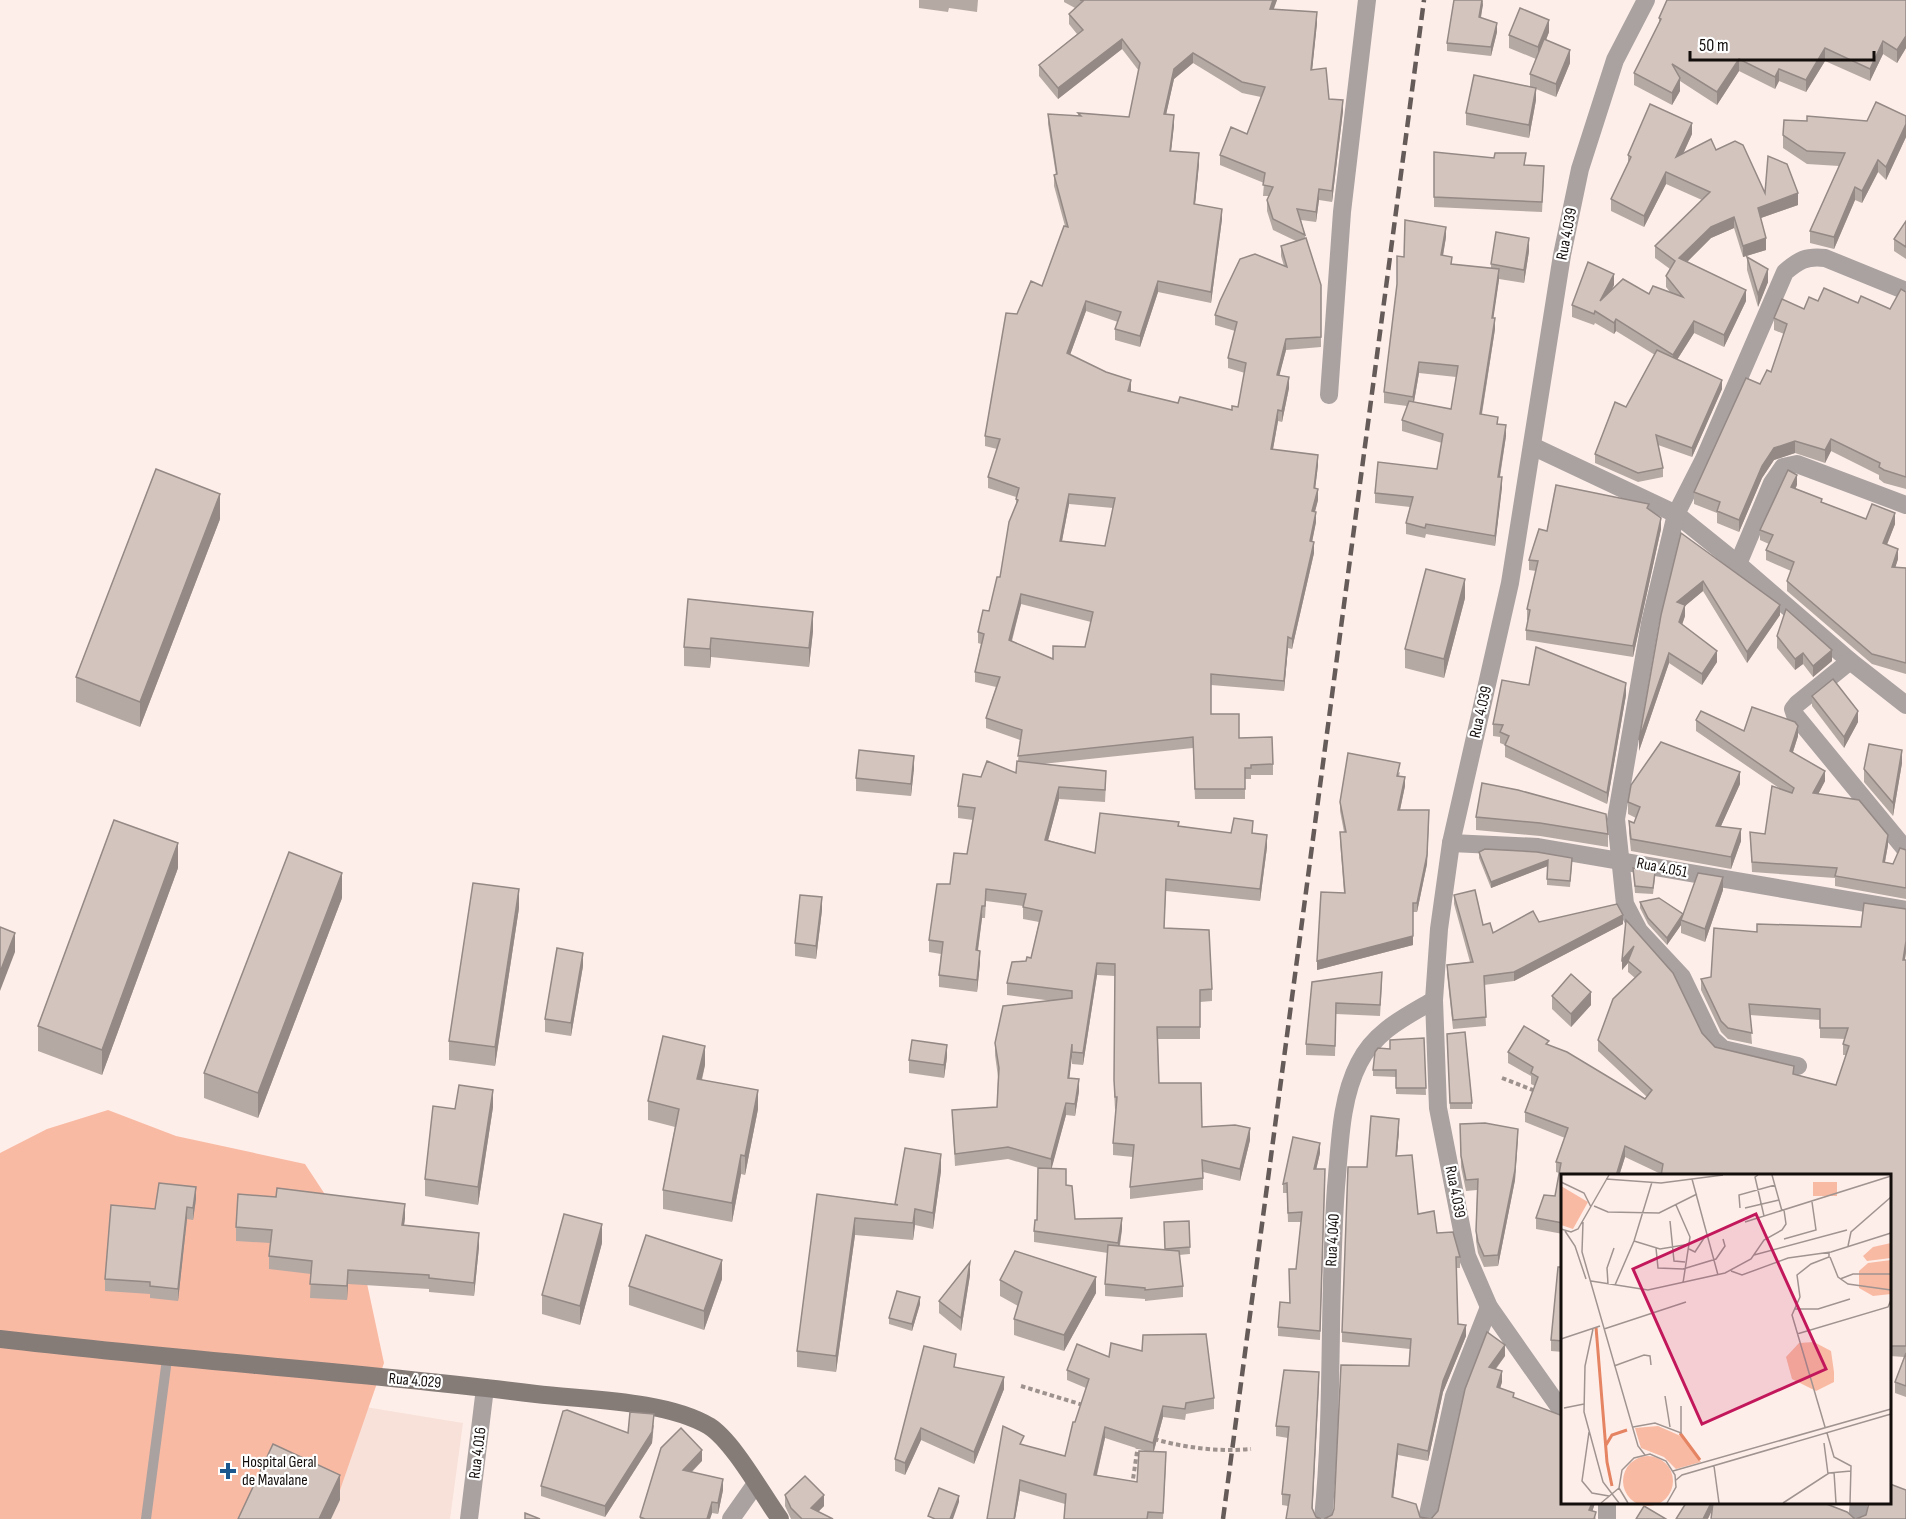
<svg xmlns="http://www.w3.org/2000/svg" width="1906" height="1519" viewBox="0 0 1906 1519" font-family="'Sofia Sans Condensed',sans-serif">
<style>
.built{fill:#f8e1d9}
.green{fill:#f9baa4}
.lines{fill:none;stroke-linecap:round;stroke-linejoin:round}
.path{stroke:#9d928e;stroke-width:4;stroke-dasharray:4.5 3;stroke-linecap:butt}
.lane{stroke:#a9a2a0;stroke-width:10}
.street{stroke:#a9a2a0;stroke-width:18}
.secondary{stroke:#857c78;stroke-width:18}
.rail{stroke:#655c59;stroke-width:4.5;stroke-dasharray:12 6;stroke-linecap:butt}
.wall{fill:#b5a9a3;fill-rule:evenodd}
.shaded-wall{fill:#948985}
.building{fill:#d3c4be;stroke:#948985;stroke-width:1.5;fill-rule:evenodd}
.poi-dot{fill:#1c588e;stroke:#fff;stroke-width:2}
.labels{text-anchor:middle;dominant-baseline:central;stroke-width:4.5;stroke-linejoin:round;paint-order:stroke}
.street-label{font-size:16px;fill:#130e0c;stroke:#fff}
.poi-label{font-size:16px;fill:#130e0c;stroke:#fff;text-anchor:start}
.inset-river{fill:none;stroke:#e48462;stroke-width:3}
.inset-road{fill:none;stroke:#a09491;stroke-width:1.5}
.view{fill:#c2185b;fill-opacity:0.15;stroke:#c2185b;stroke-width:3}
.inset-edge{fill:none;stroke:#130e0c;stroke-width:3}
</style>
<rect width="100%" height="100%" fill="#feeee9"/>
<polygon class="built" points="0,1347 463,1423 450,1519 0,1519"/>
<polygon class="green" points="108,1110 176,1136 305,1164 359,1246 384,1363 330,1519 0,1519 0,1153 47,1129"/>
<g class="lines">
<g class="path">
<polyline points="1502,1078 1538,1092"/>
<polyline points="1021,1386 1083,1405"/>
<path d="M1154,1439c32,9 65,13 97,10"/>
<polyline points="1132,1486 1138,1445"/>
</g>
<polyline class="lane" points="146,1519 167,1359"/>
<g class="street">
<polyline points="1329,395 1342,212 1367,0"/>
<polyline points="1532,446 1676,514 1738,564 1850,661 1906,705"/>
<polyline points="1738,564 1772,483 1783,467 1797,464 1906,505"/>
<polyline points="1850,661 1797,704 1793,709 1795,715 1906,850"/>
<polyline points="1451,843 1538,847 1906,910"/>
<path d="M1798,1066l-75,-17 -11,-10 -30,-62 -43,-46 -14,-27 -9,-85 34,-196 26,-109 28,-55 81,-187c14,-12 21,-16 40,-14l81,33"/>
<polyline points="1562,1411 1489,1307 1467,1256 1438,1108 1434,1000 1439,929 1451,843 1510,583 1562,255 1580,169 1615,60 1646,0"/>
<polyline points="469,1519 485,1388"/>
<polyline points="731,1519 755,1485"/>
<path d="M1323,1519c11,-110 5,-221 13,-332 4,-41 4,-87 23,-124 16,-32 46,-46 75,-63"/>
<polyline points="1427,1519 1454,1396 1489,1307"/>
<polyline points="1607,1519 1607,1502"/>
<polyline points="1857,1519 1859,1502"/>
</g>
<path class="secondary" d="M0,1339c178,21 358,33 536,55 51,6 129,6 173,32 24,15 53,68 71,93"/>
<polyline class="rail" points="1223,1519 1424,0"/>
</g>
<g class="wall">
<polygon points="919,0 978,0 977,12 949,8 948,12 919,8"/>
<path d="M1064,0h213l-4,9 44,14 -5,47 17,29 14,12 -11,91 -13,-2 -3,22 -15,-2 4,15v3l16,47v62l-35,3 -7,25 10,13 -7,34 -4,-1 -5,28 45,16 -3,23 3,12 -3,12 1,10 -4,20 2,11 -22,96 -4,-1 -4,43 -73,-6v29l28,24 34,26v11h-22v4h-6v20h-50l-2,-51 -151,16 64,19 -1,19 -46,-3 -11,41 47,13 84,-27 52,7h22l14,14 -7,54 -94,-10 -2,37 48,61v12l-12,1v37h-42l1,44 43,44 48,13 -10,41 -37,-9v18l-73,9v-12l3,-30 -20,-2v-12l3,-34h-1l-1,-17 1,-116 -18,-1 -14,90 -11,-1v-8l-3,22 10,13 -4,25 -9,-1 -15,54 15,16 9,34 47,10 -2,17 45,4 24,-29 1,33 -11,1 4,31v11l-38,4v-2l-40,-3v-12l3,-31 -74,-11v-11l3,-11 5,-51 -34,-10 -53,7 -3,-56 45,-3 1,-30 -3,-22v-12l58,-42 -46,-6v-12l19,-22 5,-3 8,-36 -16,-3v-13l-37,-5 -1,17h-3l-4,33 2,12 -3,29 -38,-5v-12l2,-21 -12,-2v-12l21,-56 17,-30 6,-34 -15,-2v-12l23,-29 35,-4 2,-12 2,-21 -34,-12v-10l10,-31 -21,-5v-10l6,-28 -3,-1v-11l11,-21 11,-34 16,-71v-9l-28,-9v-11l9,-28 -12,-3v-10l32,-122 25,-28 23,-60 -11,-40v-11h2l-8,-51v-10l30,2v-3l51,4 10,-46 -17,-22 -64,50 -19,-23v-11l38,-31 -8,-10v-10l6,-6 -11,-6zM1193,63l49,30 19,4 -14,37 -27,21v10l44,18 -1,13h6l-2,4v11l6,19 23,11 -15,5v10l3,10 -69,49v10l20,6 -7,27v10l17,5 -7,34 -6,3 -54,-7 -47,-11v-2l-61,-35 16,-44 32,11 -3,7v11l25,7 18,-55 53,11 11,-84 -27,-15 4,-40 -28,-13 3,-26 -8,-11 8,-35zM1069,504l44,4 -8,38 -43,-5zM1021,604l70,18 -6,25 -32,12 -41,-18z"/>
<polygon points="1483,0 1481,18 1497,32 1491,56 1447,51 1447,43"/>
<polygon points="1906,0 1906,48 1897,63 1883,54 1870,81 1825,61 1806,92 1779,81 1775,89 1739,71 1717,105 1680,81 1680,91 1672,105 1634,85 1634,73 1659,24 1659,18"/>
<polygon points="1549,32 1546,40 1570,63 1556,97 1536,89 1536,100 1529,138 1466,125 1466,113 1530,86 1530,74 1536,59 1509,48 1509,35"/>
<polygon points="1906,116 1906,137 1886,180 1878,172 1862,203 1855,200 1834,249 1810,243 1810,231 1839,166 1807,164 1783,148 1783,135 1807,121 1867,121"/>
<polygon points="1692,134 1683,154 1716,150 1765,193 1798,205 1761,218 1766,250 1743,257 1734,228 1711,238 1687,262 1746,301 1724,347 1694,333 1677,360 1722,389 1692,457 1658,445 1663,468 1663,477 1638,482 1595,463 1595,454 1626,407 1655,355 1616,331 1614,334 1595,323 1594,325 1572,317 1572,305 1614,285 1612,289 1649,294 1670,292 1666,287 1666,276 1670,269 1655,258 1655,246 1702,200 1666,184 1644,227 1611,211 1611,199 1628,164 1628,155"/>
<polygon points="1544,176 1542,212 1434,207 1434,197"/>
<polygon points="1906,221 1906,259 1894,251 1894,239"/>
<path d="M1446,237l-3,19 9,8 39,4v-4l38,-13 -5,32 -25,-4 -6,39 2,11 -13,85 16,10 8,12 -6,41 2,10 -7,59 -69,-12 -1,4 -19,-4v-11l4,-16 -35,-4v-10l62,-24 5,-26 -40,-12v-11l5,-14 -23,-3v-11l20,-135zM1419,373l37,4 -5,32 -37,-7z"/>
<polygon points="1747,257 1768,282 1758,307 1747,270"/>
<polygon points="1906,292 1906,489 1884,483 1879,479 1879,475 1831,451 1825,463 1795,453 1774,460 1762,478 1739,532 1717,523 1717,513 1694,504 1694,492 1760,384 1771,372 1784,334 1774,330 1774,318 1804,309 1818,301 1858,303 1890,309"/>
<polygon points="1797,485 1795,489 1822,502 1866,519 1895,524 1887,545 1898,559 1895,567 1906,568 1906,674 1872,664 1787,591 1787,581 1791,571 1766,560 1766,550 1769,544 1760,540 1760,530"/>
<polygon points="1649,510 1661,529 1633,657 1526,640 1526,630 1528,620 1527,620 1527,609 1536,571 1529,570 1529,560 1547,531"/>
<polygon points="220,519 140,727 76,702 76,677"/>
<polygon points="1681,533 1780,615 1747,663 1703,591 1685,606 1685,616 1682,625 1717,662 1702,685 1669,663 1639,751"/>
<polygon points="1465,598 1444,678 1405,668 1405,649"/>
<polygon points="688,599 813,631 809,667 711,657 710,668 684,666 684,647"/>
<polygon points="1777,636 1832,661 1813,677 1803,664 1795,670 1777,648"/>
<polygon points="1529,685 1626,695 1607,804 1505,757 1505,745 1500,743 1500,737 1493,736 1493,724"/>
<polygon points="1812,696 1858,722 1844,748 1812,706"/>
<polygon points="1696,720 1744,731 1798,736 1793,752 1825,781 1818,794 1888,845 1885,862 1893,864 1906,850 1906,899 1835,886 1835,878 1752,872 1750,832 1765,834 1779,788 1696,731"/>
<polygon points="1902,763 1893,816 1864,782 1864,769"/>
<polygon points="914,768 911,796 856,791 856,778"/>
<polygon points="1400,772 1399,776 1405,786 1400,810 1429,820 1427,864 1417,912 1413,912 1413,945 1317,970 1344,893 1340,841 1340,832 1344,832 1340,811 1340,802"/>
<polygon points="1482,783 1608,834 1608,847 1540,836 1476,830 1476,817"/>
<polygon points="1740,784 1721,826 1741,841 1731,869 1631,851 1629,833 1629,821 1634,823 1636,818 1628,814 1628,802"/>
<polygon points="1479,852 1572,864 1570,887 1547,885 1547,866 1491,888 1479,858"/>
<polygon points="178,868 102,1075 38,1051 38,1026"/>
<polygon points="1633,868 1655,878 1653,894 1635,893"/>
<polygon points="1723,890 1705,942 1681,933 1681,925 1667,945 1648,924 1640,908 1640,902 1683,914"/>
<polygon points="1454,895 1483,925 1493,933 1539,922 1623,924 1514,981 1484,985 1486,1026 1453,1029 1447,974 1447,965 1470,962 1454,904"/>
<polygon points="342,898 258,1118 204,1098 204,1073"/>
<polygon points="519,908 495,1066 449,1060 449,1041"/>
<polygon points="1906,909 1906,952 1905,960 1906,960 1906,1397 1895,1393 1895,1382 1904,1357 1890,1356 1890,1176 1661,1176 1661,1174 1625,1157 1619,1176 1563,1176 1563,1234 1536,1229 1536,1218 1555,1196 1559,1173 1556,1172 1556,1162 1565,1138 1525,1122 1525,1112 1535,1086 1531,1084 1531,1076 1508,1063 1508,1052 1549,1045 1645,1099 1647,1097 1598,1051 1598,1040 1635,978 1628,972 1628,963 1622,970 1626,920 1702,1033 1715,1047 1794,1074 1836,1085 1846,1055 1843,1055 1843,1044 1845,1039 1820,1038 1820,1020 1750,1015 1752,1044 1728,1039 1721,1032 1701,990 1701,979 1711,977 1757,932 1757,924 1861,927"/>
<polygon points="822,910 816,959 795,956 795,943"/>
<polygon points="583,966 571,1036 545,1032 545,1019"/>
<polygon points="1312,982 1382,983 1380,1016 1336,1014 1335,1056 1306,1055 1306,1044"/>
<polygon points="1552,996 1591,1005 1571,1027 1552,1009"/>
<polygon points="1447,1034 1472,1103 1472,1109 1450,1109"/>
<polygon points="1424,1038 1426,1095 1396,1094 1396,1077 1373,1076 1373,1070 1390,1049"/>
<polygon points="947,1057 944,1078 909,1073 909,1060"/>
<polygon points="705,1065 702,1080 758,1109 745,1175 741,1174 732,1222 663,1209 663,1190 675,1127 648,1120 648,1101"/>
<polygon points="493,1107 478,1205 425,1196 425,1179 455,1109"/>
<polygon points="1460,1124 1518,1140 1515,1180 1498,1266 1484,1267 1478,1253 1476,1241 1477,1190 1466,1191 1461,1167"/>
<polygon points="1399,1130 1397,1156 1418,1214 1460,1257 1460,1268 1456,1268 1458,1324 1466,1336 1443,1392 1428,1461 1398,1455 1393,1497 1420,1517 1431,1519 1438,1511 1465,1389 1505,1356 1496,1369 1502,1382 1500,1388 1514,1397 1563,1503 1595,1503 1592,1511 1596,1519 1324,1519 1332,1515 1409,1366 1410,1349 1342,1342 1342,1332 1367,1167"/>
<polygon points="1320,1153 1316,1169 1325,1179 1320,1340 1278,1336 1278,1327 1290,1303 1296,1269 1301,1222 1288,1222 1287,1193 1283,1193 1283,1184"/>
<polygon points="941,1171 933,1229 915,1225 913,1240 855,1235 836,1372 797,1367 797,1351 817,1194 895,1204"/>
<polygon points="196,1199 193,1220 187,1219 178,1301 150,1298 150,1294 105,1291 105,1279 155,1209"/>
<polygon points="405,1218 404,1225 479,1247 474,1296 429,1292 429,1289 348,1284 347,1300 310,1298 311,1274 269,1269 269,1256 270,1243 236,1241 236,1227"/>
<polygon points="602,1243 580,1325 542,1314 542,1295"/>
<polygon points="1563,1267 1563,1352 1551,1351 1551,1340"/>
<polygon points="970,1275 961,1331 939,1313 939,1301"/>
<polygon points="722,1279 704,1330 629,1305 629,1286"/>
<polygon points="1000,1280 1096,1293 1064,1351 1014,1335 1014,1319 1018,1306 1000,1296"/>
<polygon points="920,1304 912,1331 889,1324 889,1318"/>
<polygon points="956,1367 1004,1389 974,1464 921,1440 905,1475 895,1471 895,1459"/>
<path d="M1067,1370l147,28v11l-28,5 -1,6 -22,-3 -9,34 12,12 -3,56h-99l1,-15 -45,-13 -5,28h-28l37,-74 41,11 21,-68 -19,-8zM1105,1438l40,13 -8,31 -40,-7z"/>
<polygon points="1319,1383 1288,1506 1282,1505 1282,1494 1288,1438 1276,1436 1276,1426"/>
<polygon points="654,1425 652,1443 605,1517 541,1496 541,1486 628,1433"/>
<polygon points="702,1461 692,1472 723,1490 718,1514 712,1513 710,1519 640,1519 640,1517"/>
<polygon points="785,1495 824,1506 818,1512 833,1519 791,1519 785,1506"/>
</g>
<g class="shaded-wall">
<polygon points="1273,0 1277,0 1270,20 1270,9"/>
<polygon points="1482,0 1483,5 1479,26 1479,17"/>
<polygon points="1317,12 1317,23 1311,81 1311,70"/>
<polygon points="1549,20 1549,32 1538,60 1538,47"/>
<polygon points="1497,23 1497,32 1491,56 1491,47"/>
<polygon points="1906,36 1906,48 1897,63 1897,50"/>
<polygon points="1122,39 1122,49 1058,99 1058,88"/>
<polygon points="1883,41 1883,54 1870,81 1870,69"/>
<polygon points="1825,48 1825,61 1806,92 1806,80"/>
<polygon points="1570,50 1570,63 1556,97 1556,84"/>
<polygon points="1193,53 1193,63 1174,79 1164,124 1164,114 1174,69"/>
<polygon points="1739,59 1739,71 1717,105 1717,92"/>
<polygon points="1779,69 1779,81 1775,89 1775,77"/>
<polygon points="1680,78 1680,91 1672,105 1672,93"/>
<polygon points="1536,88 1536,100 1529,138 1529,125"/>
<polygon points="1343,100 1343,111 1332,202 1332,191"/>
<polygon points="1174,115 1174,125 1170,161 1170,151"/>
<polygon points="1692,123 1692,134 1676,169 1676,157"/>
<polygon points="1906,124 1906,137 1886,180 1886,167"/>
<polygon points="1199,153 1199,164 1194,215 1194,204"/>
<polygon points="1878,160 1878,172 1862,203 1862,191"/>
<polygon points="1666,172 1666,184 1644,227 1644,216"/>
<polygon points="1855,187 1855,200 1834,249 1834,237"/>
<polygon points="1319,189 1319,200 1316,222 1316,212"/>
<polygon points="1798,193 1798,205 1758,219 1758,208"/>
<polygon points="1222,209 1222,219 1211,303 1211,292"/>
<polygon points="1734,217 1734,228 1711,238 1679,270 1679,258 1711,227"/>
<polygon points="1446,227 1446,237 1441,266 1441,255"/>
<polygon points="1529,238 1529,251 1524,283 1524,270"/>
<polygon points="1766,238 1766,250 1743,257 1743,246"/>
<polygon points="1499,269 1499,280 1492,328 1492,318"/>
<polygon points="1768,269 1768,282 1758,307 1758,294"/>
<polygon points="1614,274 1614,285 1600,312 1600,301"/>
<polygon points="1158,281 1158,292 1140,347 1140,336"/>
<polygon points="1746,290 1746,301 1724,347 1724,335"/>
<polygon points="1086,301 1086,311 1067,363 1067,353"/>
<polygon points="1495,318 1495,329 1480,424 1480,414"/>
<polygon points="1616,319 1616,331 1614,334 1614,323"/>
<polygon points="1694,321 1694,333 1673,366 1673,355"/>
<polygon points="1286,339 1286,350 1277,385 1277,375"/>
<polygon points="1419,362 1419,373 1413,407 1413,397"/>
<polygon points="1289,377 1289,388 1282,422 1282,411"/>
<polygon points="1131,380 1131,390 1128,401 1128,391"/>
<polygon points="1722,380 1722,389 1692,457 1692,448"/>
<polygon points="1278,410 1278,421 1271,460 1271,449"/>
<polygon points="1506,425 1506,436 1498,487 1498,477"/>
<polygon points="1831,439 1831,451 1825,463 1825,450"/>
<polygon points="1795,441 1795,453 1774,460 1762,478 1739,532 1739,520 1762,466 1774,448"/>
<polygon points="1318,455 1318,465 1314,499 1314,488"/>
<polygon points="1797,475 1797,485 1791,498 1791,487"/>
<polygon points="1502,477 1502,487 1495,546 1495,536"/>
<polygon points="1318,489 1318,500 1312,522 1312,511"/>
<polygon points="220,494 220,519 140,727 140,702"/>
<polygon points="1069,494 1069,504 1060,551 1060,541"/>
<polygon points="1316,512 1316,522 1310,552 1310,541"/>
<polygon points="1895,513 1895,524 1883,554 1883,543"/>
<polygon points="1661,518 1661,529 1633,657 1633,646"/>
<polygon points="1314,542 1314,553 1292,649 1292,639"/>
<polygon points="1898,549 1898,559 1892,578 1892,567"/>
<polygon points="1465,579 1465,598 1444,678 1444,659"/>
<polygon points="1703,581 1703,591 1685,606 1685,616 1679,633 1677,602"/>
<polygon points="1021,594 1021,604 1009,650 1009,640"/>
<polygon points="1780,605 1780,615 1747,663 1747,652"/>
<polygon points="813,612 813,631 809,667 809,648"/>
<polygon points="1288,637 1288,648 1284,691 1284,681"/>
<polygon points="711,638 711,657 710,668 710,649"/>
<polygon points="1832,650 1832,661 1813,677 1813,666"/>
<polygon points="1717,651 1717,662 1702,685 1702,674"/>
<polygon points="1669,653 1669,663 1639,751 1639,740"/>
<polygon points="1803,653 1803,664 1795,670 1795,659"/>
<polygon points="1626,683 1626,695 1607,804 1607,793"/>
<polygon points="1858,711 1858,722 1844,748 1844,737"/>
<polygon points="1798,726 1798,736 1790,761 1790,751"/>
<polygon points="1902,750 1902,763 1893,816 1893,803"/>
<polygon points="914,756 914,768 911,796 911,784"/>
<polygon points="1825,771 1825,781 1813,804 1813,793"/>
<polygon points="1740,772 1740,784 1716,837 1716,826"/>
<polygon points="1405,777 1405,786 1398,819 1398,810"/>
<polygon points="1059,787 1059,799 1045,852 1045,840"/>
<polygon points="1429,810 1427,864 1417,912 1417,903"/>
<polygon points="1741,829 1741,841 1731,869 1731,857"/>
<polygon points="1267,835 1267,847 1260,901 1260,889"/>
<polygon points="1888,835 1888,845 1883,872 1883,862"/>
<polygon points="178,843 178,868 102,1075 102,1050"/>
<polygon points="1548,860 1548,866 1491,888 1491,882"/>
<polygon points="342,873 342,898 258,1118 258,1093"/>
<polygon points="1723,877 1723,890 1705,942 1705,929"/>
<polygon points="519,889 519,908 495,1066 495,1047"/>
<polygon points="822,897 822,910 816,959 816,946"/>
<polygon points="1413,903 1413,945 1317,970 1317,961"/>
<polygon points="982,906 982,918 976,963 976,950"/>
<polygon points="1623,915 1623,924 1514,981 1514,972"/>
<polygon points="1683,915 1681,920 1681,925 1667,945 1667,938"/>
<polygon points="15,933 15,952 0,991 0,972"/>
<polygon points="1906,941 1906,952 1903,970 1903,960"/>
<polygon points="1634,946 1628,963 1622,970 1622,960"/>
<polygon points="980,951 980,963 977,992 977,980"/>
<polygon points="583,953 583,966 571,1036 571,1023"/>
<polygon points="1097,963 1097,975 1083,1065 1083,1053"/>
<polygon points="1591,992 1591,1005 1571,1027 1571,1014"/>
<polygon points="1072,1044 1072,1056 1068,1090 1068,1078"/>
<polygon points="947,1045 947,1057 944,1078 944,1065"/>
<polygon points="705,1046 705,1065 697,1098 697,1079"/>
<polygon points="1079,1079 1079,1091 1075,1116 1075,1104"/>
<polygon points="493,1090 493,1107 478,1205 478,1187"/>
<polygon points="758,1090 758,1109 745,1175 745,1156"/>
<polygon points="1066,1103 1066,1115 1051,1171 1051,1159"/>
<polygon points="1399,1119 1399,1130 1396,1167 1396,1156"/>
<polygon points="1250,1128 1250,1140 1240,1181 1240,1169"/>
<polygon points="1518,1129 1515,1180 1498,1266 1498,1255"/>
<polygon points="1320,1143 1320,1153 1314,1179 1314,1169"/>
<polygon points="1625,1146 1625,1157 1619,1176 1616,1176"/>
<polygon points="941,1154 941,1171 933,1229 933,1213"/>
<polygon points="741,1155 741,1174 732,1222 732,1203"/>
<polygon points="196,1187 196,1199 193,1220 193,1208"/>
<polygon points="405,1204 405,1218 402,1239 402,1225"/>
<polygon points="187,1207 187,1219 178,1301 178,1289"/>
<polygon points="915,1209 915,1225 913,1240 913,1223"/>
<polygon points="855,1218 855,1235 836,1372 836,1356"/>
<polygon points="1122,1218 1122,1229 1118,1254 1118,1243"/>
<polygon points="602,1224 602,1243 580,1325 580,1306"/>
<polygon points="479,1233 479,1247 474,1296 474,1283"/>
<polygon points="722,1260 722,1279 704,1330 704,1311"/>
<polygon points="970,1262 970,1275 961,1331 961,1318"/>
<polygon points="348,1270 348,1284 347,1300 347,1286"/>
<polygon points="1096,1277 1096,1293 1064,1351 1064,1335"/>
<polygon points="920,1297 920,1304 912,1331 912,1324"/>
<polygon points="1466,1325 1466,1336 1443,1392 1428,1461 1428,1451 1443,1381"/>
<polygon points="1505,1345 1505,1356 1489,1377 1489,1367"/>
<polygon points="1502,1371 1502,1382 1497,1398 1497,1387"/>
<polygon points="1319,1372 1319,1383 1312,1519 1312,1508"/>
<polygon points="1004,1377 1004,1389 974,1464 974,1452"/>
<polygon points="1163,1406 1163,1417 1153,1454 1153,1443"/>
<polygon points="654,1414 652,1443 605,1517 605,1506"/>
<polygon points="1105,1427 1105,1438 1094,1486 1094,1475"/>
<polygon points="921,1428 921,1440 905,1475 905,1463"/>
<polygon points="1398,1444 1398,1455 1392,1508 1392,1497"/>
<polygon points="702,1450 702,1461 683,1480 683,1470"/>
<polygon points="340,1475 340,1500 331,1519 319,1519"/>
<polygon points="723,1479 723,1490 718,1514 718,1503"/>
<polygon points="1020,1480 1020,1491 1015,1519 1014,1519"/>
<polygon points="824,1495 824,1506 811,1519 811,1508"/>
<polygon points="959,1496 959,1502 953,1519 950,1519"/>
<polygon points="712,1502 712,1513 710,1519 707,1519"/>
<polygon points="1592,1503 1595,1503 1590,1519 1589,1510"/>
<polygon points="1711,1503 1714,1503 1714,1506 1708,1519 1703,1519"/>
</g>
<g class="building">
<path d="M1080,0h193l-3,9 47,3 -6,58 15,-2 3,31 14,1 -11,91 -13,-2 -3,23 -19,-3 8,26 -32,-16 -6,-19 6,-13 -10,-2 2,-12 -45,-18 11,-28 16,7 18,-47 -23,-5 -49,-29 -19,16 -10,45 10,1 -4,36 29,2 -5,51 28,5 -11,83 -53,-11 -18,55 -25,-7 6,-17 -35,-11 -19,52 39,19 25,8 -3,11 50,12 2,-6 52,13v-4l6,1 8,-44 -18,-5 9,-36 -22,-7 5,-14 20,-42 15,-5 32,13 -6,-21 25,-8 15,47v52l-35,2 -9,36 12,2 -7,34 -4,-1 -7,39 47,6 -4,33 4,1 -6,22 4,1 -6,29 4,1 -22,97 -4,-2 -4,44 -73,-7v40h28v24l33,-1 1,27 -22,1v3h-6v21h-50l-2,-52 -175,19 4,-26 -36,-12 14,-41 -25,-5 9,-38 -6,-2 5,-22 6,1 8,-34h3l9,-55 9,-22 -2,-1 3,-11 -31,-11 12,-38 -15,-3 21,-123 11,1 14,-33 11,5 22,-60 4,1 -14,-52 3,-1 -9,-60 33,2 -3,-3 51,4 11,-54 -18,-24 -64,49 -19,-23 44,-35 -14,-16 14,-13zM1069,494l46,4 -10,48 -45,-5zM1021,594l72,18 -8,35 -32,-1v13l-44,-19z"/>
<polygon points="1454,0 1482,0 1479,17 1497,23 1491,47 1447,43"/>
<polygon points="1667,0 1906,0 1906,36 1897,50 1883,41 1870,69 1825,48 1806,80 1779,69 1775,77 1739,59 1717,92 1672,64 1680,78 1672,93 1634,73 1661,19 1659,18"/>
<polygon points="1520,8 1549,20 1538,47 1509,35"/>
<polygon points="1544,39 1570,50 1556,84 1530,74"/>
<polygon points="1474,75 1536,88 1529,125 1466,113"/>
<polygon points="1876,102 1906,116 1906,124 1886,167 1878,160 1862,191 1855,187 1834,237 1810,231 1845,153 1807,151 1783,135 1784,120 1807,121 1807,116 1867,121"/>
<polygon points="1650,104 1692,123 1676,157 1711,139 1716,150 1735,141 1743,145 1765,193 1768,156 1787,164 1798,193 1758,208 1766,238 1743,246 1734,217 1711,227 1679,258 1746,290 1724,335 1694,321 1673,355 1616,319 1614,323 1595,311 1594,314 1572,305 1588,262 1614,274 1600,301 1623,279 1649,294 1653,286 1683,297 1666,276 1675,261 1655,246 1710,192 1666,172 1644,216 1611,199 1631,157 1628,155"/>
<polygon points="1434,152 1494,158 1495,153 1526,153 1524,165 1544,166 1542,202 1434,197"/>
<polygon points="1405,220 1446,227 1441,255 1452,257 1451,264 1499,269 1492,318 1495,318 1480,414 1498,417 1497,424 1506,425 1498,477 1502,477 1495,536 1426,524 1425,528 1406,523 1413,497 1375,493 1378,462 1437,469 1443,434 1402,420 1409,401 1451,409 1458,366 1419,362 1413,397 1384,392 1397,284 1397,256 1404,257"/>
<polygon points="1906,221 1906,247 1894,239"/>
<polygon points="1496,232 1529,238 1524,270 1491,264"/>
<polygon points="1747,257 1768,269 1758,294"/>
<polygon points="1824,288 1858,303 1861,296 1890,309 1901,289 1906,292 1906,477 1884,470 1879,467 1880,463 1831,439 1825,450 1795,441 1774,448 1762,466 1739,520 1717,511 1720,502 1694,492 1746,378 1760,384 1767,370 1771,372 1787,324 1774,318 1782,299 1804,309 1809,297 1818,301"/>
<polygon points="1657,350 1722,380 1692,448 1656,435 1663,468 1638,473 1595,454 1615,402 1626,407"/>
<polygon points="156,469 220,494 140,702 76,677"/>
<polygon points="1788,470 1797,475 1791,487 1822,499 1821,502 1866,519 1872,504 1895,513 1883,543 1898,549 1892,567 1906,568 1906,663 1872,654 1787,581 1794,562 1766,550 1773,535 1760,530"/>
<polygon points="1556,485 1649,504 1647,508 1661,518 1633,646 1526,630 1530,610 1527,609 1538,561 1529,560 1539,529 1547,531"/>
<polygon points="1681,533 1780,605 1747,652 1703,581 1677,602 1685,605 1679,622 1717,651 1702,674 1669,653 1639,740 1661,615"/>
<polygon points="1426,569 1465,579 1444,659 1405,649"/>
<polygon points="688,599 813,612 809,648 711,638 710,649 684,647"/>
<polygon points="1786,609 1832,650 1813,666 1803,653 1795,659 1777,636"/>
<polygon points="1536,647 1626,683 1607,793 1505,745 1509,736 1500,732 1503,725 1493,724 1502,680 1529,685"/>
<polygon points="1833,679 1858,711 1844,737 1812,696"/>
<polygon points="1752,707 1795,722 1798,726 1790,751 1825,771 1813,793 1859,800 1888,835 1883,862 1893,864 1900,848 1906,850 1906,888 1835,876 1837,868 1752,862 1750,832 1765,834 1772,786 1792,793 1794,788 1696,720 1701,711 1744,731"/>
<polygon points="1661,742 1740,772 1716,826 1741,829 1731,857 1631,839 1629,821 1634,823 1640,807 1628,802 1631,785"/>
<polygon points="1869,744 1902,750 1893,803 1864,769"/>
<polygon points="859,750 914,756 911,784 856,778"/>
<polygon points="1348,753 1400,763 1397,776 1405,777 1398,810 1429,810 1427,855 1417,903 1413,903 1413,936 1317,961 1321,892 1345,893 1340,832 1346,832 1340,802"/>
<polygon points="987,761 1016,773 1017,761 1106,771 1105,790 1059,787 1045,840 1095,853 1100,813 1179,822 1178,826 1231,833 1234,818 1253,821 1252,833 1267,835 1260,889 1166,879 1164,928 1209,930 1212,989 1200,990 1200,1027 1157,1027 1159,1083 1201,1083 1202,1127 1235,1125 1250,1128 1240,1169 1202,1160 1203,1178 1130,1187 1134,1145 1113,1143 1117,1097 1115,1097 1114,1080 1115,964 1097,963 1083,1053 1072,1052 1072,1044 1068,1078 1079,1079 1075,1104 1066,1103 1051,1159 1008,1147 955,1154 952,1110 997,1107 999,1068 995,1043 1003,1006 1072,998 1072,991 1007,983 1012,962 1026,961 1027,957 1031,958 1042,911 1023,907 1026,894 986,889 985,906 982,906 976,950 980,951 977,980 939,975 943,942 929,940 937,884 950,884 954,853 967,854 975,808 958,806 963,774 981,777"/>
<polygon points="1482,783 1518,790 1606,814 1608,834 1540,823 1476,817"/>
<polygon points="114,820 178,843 102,1050 38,1026"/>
<polygon points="1485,849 1537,852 1572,858 1570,881 1547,879 1548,860 1491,882 1479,852"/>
<polygon points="289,852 342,873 258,1093 204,1073"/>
<polygon points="1633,868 1655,872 1653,888 1635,886"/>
<polygon points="1698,873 1723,877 1705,929 1681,920"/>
<polygon points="473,883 519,889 495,1047 449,1041"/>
<polygon points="1475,890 1483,925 1490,923 1493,933 1533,911 1539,922 1617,904 1623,915 1514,972 1484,976 1486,1017 1453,1020 1447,965 1473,962 1454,895"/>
<polygon points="800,895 822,897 816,946 795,943"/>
<polygon points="1659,898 1683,914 1667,938 1648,918 1640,902"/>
<polygon points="1864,903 1906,909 1906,941 1903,960 1906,960 1906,1346 1890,1346 1890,1176 1778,1176 1772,1174 1772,1176 1661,1176 1663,1164 1625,1146 1616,1176 1563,1176 1563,1223 1536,1218 1544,1195 1555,1196 1561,1163 1556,1162 1568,1128 1525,1112 1538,1077 1531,1073 1533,1067 1508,1052 1524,1026 1549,1041 1546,1044 1567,1052 1645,1099 1652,1090 1598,1040 1613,999 1641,972 1628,961 1634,946 1622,960 1626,920 1673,973 1702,1033 1715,1047 1794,1066 1793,1074 1836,1085 1849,1046 1843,1044 1848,1028 1820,1028 1820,1009 1749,1004 1752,1033 1728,1028 1721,1021 1701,979 1711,977 1714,928 1757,932 1757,924 1861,927"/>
<polygon points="0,927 15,933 0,972"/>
<polygon points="557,948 583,953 571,1023 545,1019"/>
<polygon points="1382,972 1380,1005 1336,1003 1335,1046 1306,1044 1312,982"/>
<polygon points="1571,974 1591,992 1571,1014 1552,996"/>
<polygon points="1465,1032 1472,1103 1450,1103 1447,1034"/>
<polygon points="663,1036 705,1046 697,1079 758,1090 745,1156 741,1155 732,1203 663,1190 679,1109 648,1101"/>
<polygon points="1424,1038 1426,1088 1396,1088 1396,1070 1373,1070 1375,1052 1378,1048 1390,1049 1390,1040"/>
<polygon points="912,1040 947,1045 944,1065 909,1060"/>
<polygon points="459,1085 493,1090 478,1187 425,1179 433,1106 455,1109"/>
<polygon points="1371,1116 1399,1119 1396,1156 1412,1155 1418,1214 1434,1211 1437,1233 1453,1232 1460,1257 1456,1257 1458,1324 1466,1325 1443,1381 1428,1451 1398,1444 1392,1497 1416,1504 1420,1517 1431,1519 1438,1511 1465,1389 1487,1332 1505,1345 1489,1367 1502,1371 1497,1387 1514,1393 1513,1397 1563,1416 1563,1503 1592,1503 1589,1510 1596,1512 1594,1519 1324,1519 1332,1515 1334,1509 1341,1365 1409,1366 1411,1339 1342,1332 1348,1167 1367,1167"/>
<polygon points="1485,1123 1518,1129 1515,1170 1498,1255 1484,1256 1478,1242 1476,1231 1478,1179 1466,1180 1461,1156 1460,1124"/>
<polygon points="1293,1137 1320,1143 1314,1169 1325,1169 1320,1331 1278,1327 1280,1302 1290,1303 1289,1269 1296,1269 1302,1212 1288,1213 1287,1183 1283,1184"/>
<polygon points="905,1148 941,1154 933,1213 915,1209 913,1223 855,1218 836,1356 797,1351 817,1194 898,1205 895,1204"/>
<polygon points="1038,1168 1066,1169 1066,1185 1072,1186 1075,1219 1122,1218 1118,1243 1034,1231 1035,1220 1037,1220"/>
<polygon points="159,1183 196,1187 193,1208 187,1207 178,1289 150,1286 150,1282 105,1279 111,1205 155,1209"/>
<polygon points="277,1188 405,1204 402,1225 479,1233 474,1283 429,1278 429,1275 348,1270 347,1286 310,1284 312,1261 269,1256 272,1230 236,1227 238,1194 276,1197"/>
<polygon points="564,1214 602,1224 580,1306 542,1295"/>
<polygon points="1189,1221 1190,1247 1165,1249 1164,1222"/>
<polygon points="646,1235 722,1260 704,1311 629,1286"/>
<polygon points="1108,1245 1179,1251 1183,1286 1145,1290 1145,1288 1105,1284"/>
<polygon points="1015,1251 1096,1277 1064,1335 1014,1319 1022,1292 1000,1280"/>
<polygon points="970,1262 961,1318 939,1301"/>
<polygon points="1558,1267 1563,1267 1563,1341 1551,1340"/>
<polygon points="897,1291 920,1297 912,1324 889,1318"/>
<polygon points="1206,1334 1214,1398 1186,1403 1185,1409 1163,1406 1153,1443 1105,1427 1094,1475 1137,1482 1139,1451 1166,1452 1163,1513 1148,1512 1147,1519 1064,1519 1066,1494 1020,1480 1014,1519 987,1519 1003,1426 1024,1436 1020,1444 1065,1456 1073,1422 1075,1422 1089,1379 1067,1370 1077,1344 1109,1357 1111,1343 1142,1351 1143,1335"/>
<polygon points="924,1346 956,1354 954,1367 1004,1377 974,1452 921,1428 905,1463 895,1459"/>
<polygon points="1906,1353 1906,1386 1895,1382"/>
<polygon points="1284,1370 1319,1372 1312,1508 1316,1517 1321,1519 1286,1519 1290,1495 1282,1494 1289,1427 1276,1426"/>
<polygon points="567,1410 628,1433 630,1412 654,1414 652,1432 605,1506 541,1486 563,1411"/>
<polygon points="681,1428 702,1450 683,1470 723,1479 718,1503 712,1502 707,1519 645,1519 640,1517 661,1448"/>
<polygon points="273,1444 340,1475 319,1519 238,1519"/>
<polygon points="805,1476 824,1495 811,1508 833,1519 802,1519 791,1508 785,1495"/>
<polygon points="1890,1484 1906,1490 1906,1519 1856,1519 1866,1515 1869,1503 1890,1503"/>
<polygon points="939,1488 959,1496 950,1519 935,1519 928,1516"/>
<polygon points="1686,1503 1711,1503 1703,1519 1676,1519"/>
<polygon points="1713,1503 1824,1503 1847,1512 1855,1519 1711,1519"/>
<polygon points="1644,1506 1666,1519 1636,1519"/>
<polygon points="525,1513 540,1519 525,1519"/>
</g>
<path class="poi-dot" d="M225 1462h6v6h6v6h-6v6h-6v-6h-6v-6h6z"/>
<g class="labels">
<g class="street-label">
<text transform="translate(1567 234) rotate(-79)">Rua 4.039</text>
<text transform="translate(1481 712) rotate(-77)">Rua 4.039</text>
<text transform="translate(1662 868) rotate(11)">Rua 4.051</text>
<text transform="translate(1455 1192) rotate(79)">Rua 4.039</text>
<text transform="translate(1333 1240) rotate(-87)">Rua 4.040</text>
<text transform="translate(415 1381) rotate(5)">Rua 4.029</text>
<text transform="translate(478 1453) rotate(-83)">Rua 4.016</text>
</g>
<g class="poi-label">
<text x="242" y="1462">Hospital Geral<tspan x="242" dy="18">de Mavalane</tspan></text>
</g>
</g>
<g transform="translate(1561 1174)">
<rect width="330" height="330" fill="#feeee9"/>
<path d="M252,8h24v14h-24zM0,12l27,16 -15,27 -12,-4zM330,69v15l-24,3 -4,-5 10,-9zM330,86v34l-18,2 -14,-8v-17l9,-8zM253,168l17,9 3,21v10l-18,9 -24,-12 -6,-22 13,-14zM97,252l25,11 18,25 -25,7 -12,-12 -23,-9 -6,-20zM62 307a25 25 0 1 1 50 0a25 25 0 1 1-50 0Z" fill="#f9baa4"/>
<path class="inset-river" d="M35,153l11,135 5,24M119,259l20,27M45,271l6,-10 15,-5"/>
<path class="inset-road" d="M197,1l-3,2 9,39M211,1l10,36M45,5l55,4 62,-8M131,5l26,96M0,8l23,11 7,14M115,31l14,32 -7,46M33,32l14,6 51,1 38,-19M179,34l-1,-13 36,-10M184,34l34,-8M109,47l4,40 11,1M22,48l-1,30 56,194 7,9M184,48l146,-46M0,55l10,3 7,-3 31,-54M4,57l10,15 11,33M223,65l32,-9 -4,-28M73,67l26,8 30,-5M287,72l3,-14 40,-35M95,74l2,20 25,1 33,-10 9,-13 -2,-7M128,75l6,3 11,-17M193,81l93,-25M269,83l8,20 10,7 43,6M170,97l11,4 46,-17 43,-6 60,-19M279,105l13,-5h38M30,107l57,9 77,-17 26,-14 13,-19 18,-10 4,-6 -2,-14M47,110l-1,-16 7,-20M54,111l19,-44 18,-59M234,135h23l32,-10M32,155l-8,37 -1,46 19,70 16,21M43,155l82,-27M236,160l91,-27 3,-7M0,165l39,-13M53,192l30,-11 6,1 1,9M104,222l5,31M3,234l20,-4M72,253l22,-4 26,10v-27M264,253l-33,-112 8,-18 -3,-22 14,-11 18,-7v-5M28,258l-7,49 10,12 17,3M266,259l7,24 17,9 -1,37M263,269l4,31M153,292l5,37M112,297l218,-62M273,298l2,31M115,306l6,-5 209,-61M40,329l18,-15M67,329l-9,-15 3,-18 12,-12 16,-4 16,7 9,14 1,12 -9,16M222,329l46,-30 22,-2"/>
<path class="view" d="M195,40l70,155 -124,55 -69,-155z"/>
<rect width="330" height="330" class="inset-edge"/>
</g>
<path d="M1690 51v9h184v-9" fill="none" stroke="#130e0c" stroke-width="3"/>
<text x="1699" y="51" font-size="18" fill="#130e0c" stroke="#ffffff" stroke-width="4.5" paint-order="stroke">50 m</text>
</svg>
